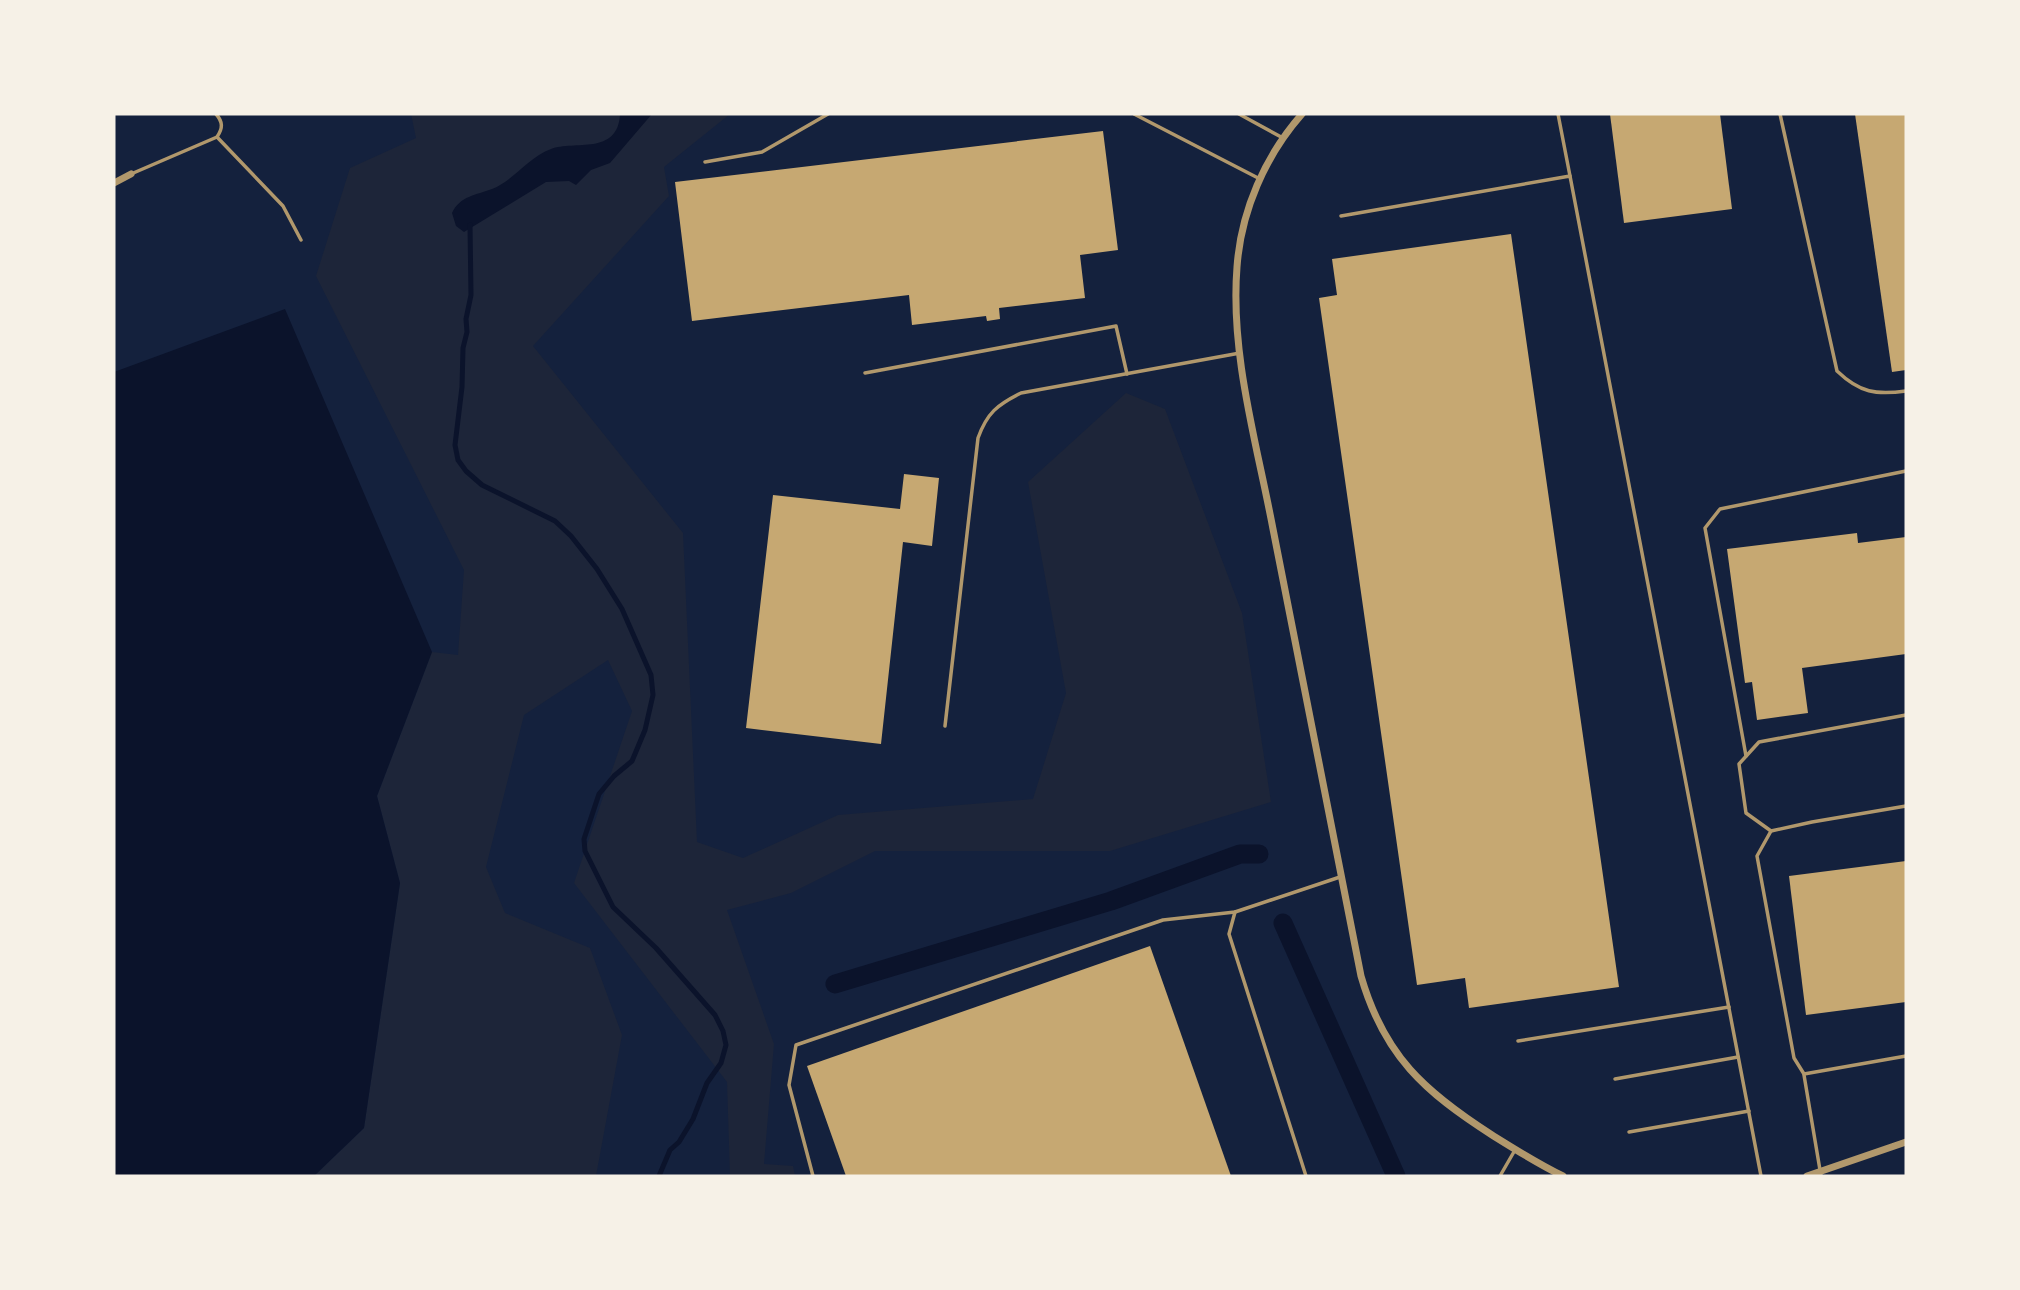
<svg xmlns="http://www.w3.org/2000/svg" width="2020" height="1290" viewBox="0 0 2020 1290" font-family="'Source Sans 3',sans-serif">
<style>
.green{fill:#1d2539}
.water{fill:#0b132b}
.lines{fill:none;stroke-linecap:round;stroke-linejoin:round}
.stream{stroke:#0b132b;stroke-width:5}
.canal{stroke:#0b132b;stroke-width:19}
.building{fill:#c6a872}
.service{stroke:#b1986c;stroke-width:3.5}
.minor{stroke:#b1986c;stroke-width:7}
</style>
<rect width="100%" height="100%" fill="#14213d"/>
<polygon class="green" points="411,114 730,114 664,167 669,196 533,346 683,533 697,842 743,858 838,815 1033,799 1066,693 1028,482 1126,393 1165,409 1242,613 1271,802 1110,851 875,851 791,893 727,910 774,1044 764,1164 793,1166 795,1176 730,1176 727,1082 574,883 632,711 608,660 524,715 486,867 505,913 590,948 622,1035 596,1176 314,1176 364,1128 400,883 377,796 432,652 458,655 464,570 316,276 350,168 416,138"/>
<g class="water">
<path d="M620,114h32l-42,49 -19,7 -15,15 -7,-4 -23,1 -82,50 -8,-6 -4,-13c8,-17 24,-18 40,-24 22,-9 37,-32 59,-40 23,-9 67,7 69,-35z"/>
<polygon points="285,309 432,652 377,796 400,883 364,1128 314,1176 114,1176 114,372"/>
</g>
<g class="lines">
<polyline class="stream" points="470,225 471,295 466,319 467,332 463,348 462,387 455,445 458,460 466,471 482,485 555,521 571,536 597,569 622,609 651,675 653,695 645,730 632,761 614,776 599,794 584,839 585,851 613,907 656,948 715,1015 723,1031 726,1045 721,1063 707,1083 693,1119 679,1142 670,1150 659,1176"/>
<g class="canal">
<polyline points="1283,923 1396,1176"/>
<polyline points="835,984 1111,901 1240,854 1259,854"/>
</g>
</g>
<g class="building">
<polygon points="1610,114 1720,114 1732,209 1624,223"/>
<polygon points="1855,114 1906,114 1906,370 1892,372"/>
<polygon points="1103,131 1118,250 1080,255 1085,298 999,308 1000,319 987,321 986,316 912,325 909,295 692,321 675,182"/>
<polygon points="1511,234 1619,987 1469,1008 1465,978 1417,985 1319,298 1337,295 1332,259"/>
<polygon points="904,474 939,478 932,546 903,542 881,744 746,728 773,495 900,509"/>
<polygon points="1857,533 1858,543 1906,537 1906,654 1802,668 1808,713 1757,720 1752,682 1745,683 1727,549"/>
<polygon points="1906,861 1906,1002 1806,1015 1789,876"/>
<polygon points="1150,946 1231,1176 846,1176 807,1066"/>
</g>
<g class="lines">
<g class="service">
<polyline points="1134,114 1260,179"/>
<polyline points="1239,114 1283,138"/>
<polyline points="1558,114 1570,176"/>
<path d="M1780,114l57,257c23,22 39,24 69,20"/>
<polyline points="217,137 283,206 301,240"/>
<polyline points="705,162 762,152 828,114"/>
<path d="M131,174l86,-37c6,-9 6,-15 -1,-23"/>
<polyline points="1341,216 1570,176 1761,1176"/>
<polyline points="865,373 1116,326 1127,374"/>
<polyline points="1906,715 1759,742 1739,764 1746,813 1771,831 1812,822 1906,806"/>
<path d="M945,726l33,-288c9,-25 19,-33 43,-45l219,-40"/>
<polyline points="1746,756 1705,528 1720,509 1906,471"/>
<polyline points="1771,831 1757,856 1794,1058 1804,1074 1906,1056"/>
<polyline points="1235,912 1229,934 1306,1176"/>
<polyline points="1518,1041 1729,1007"/>
<polyline points="1804,1075 1821,1176"/>
<polyline points="1615,1079 1738,1057"/>
<polyline points="1629,1132 1749,1111"/>
<polyline points="813,1176 789,1085 796,1045 1163,920 1235,912 1340,877"/>
<polyline points="1500,1176 1515,1150"/>
</g>
<g class="minor">
<path d="M1302,114c-37,42 -61,97 -65,153 -7,87 20,177 36,262 29,149 58,298 88,447 23,80 64,116 131,159 24,15 46,29 71,41"/>
<polyline points="114,183 131,174"/>
<polyline points="1807,1176 1906,1142"/>
</g>
</g>
<rect width="2020" height="1290" fill="none" stroke="#f6f1e7" stroke-width="231"/>
</svg>
